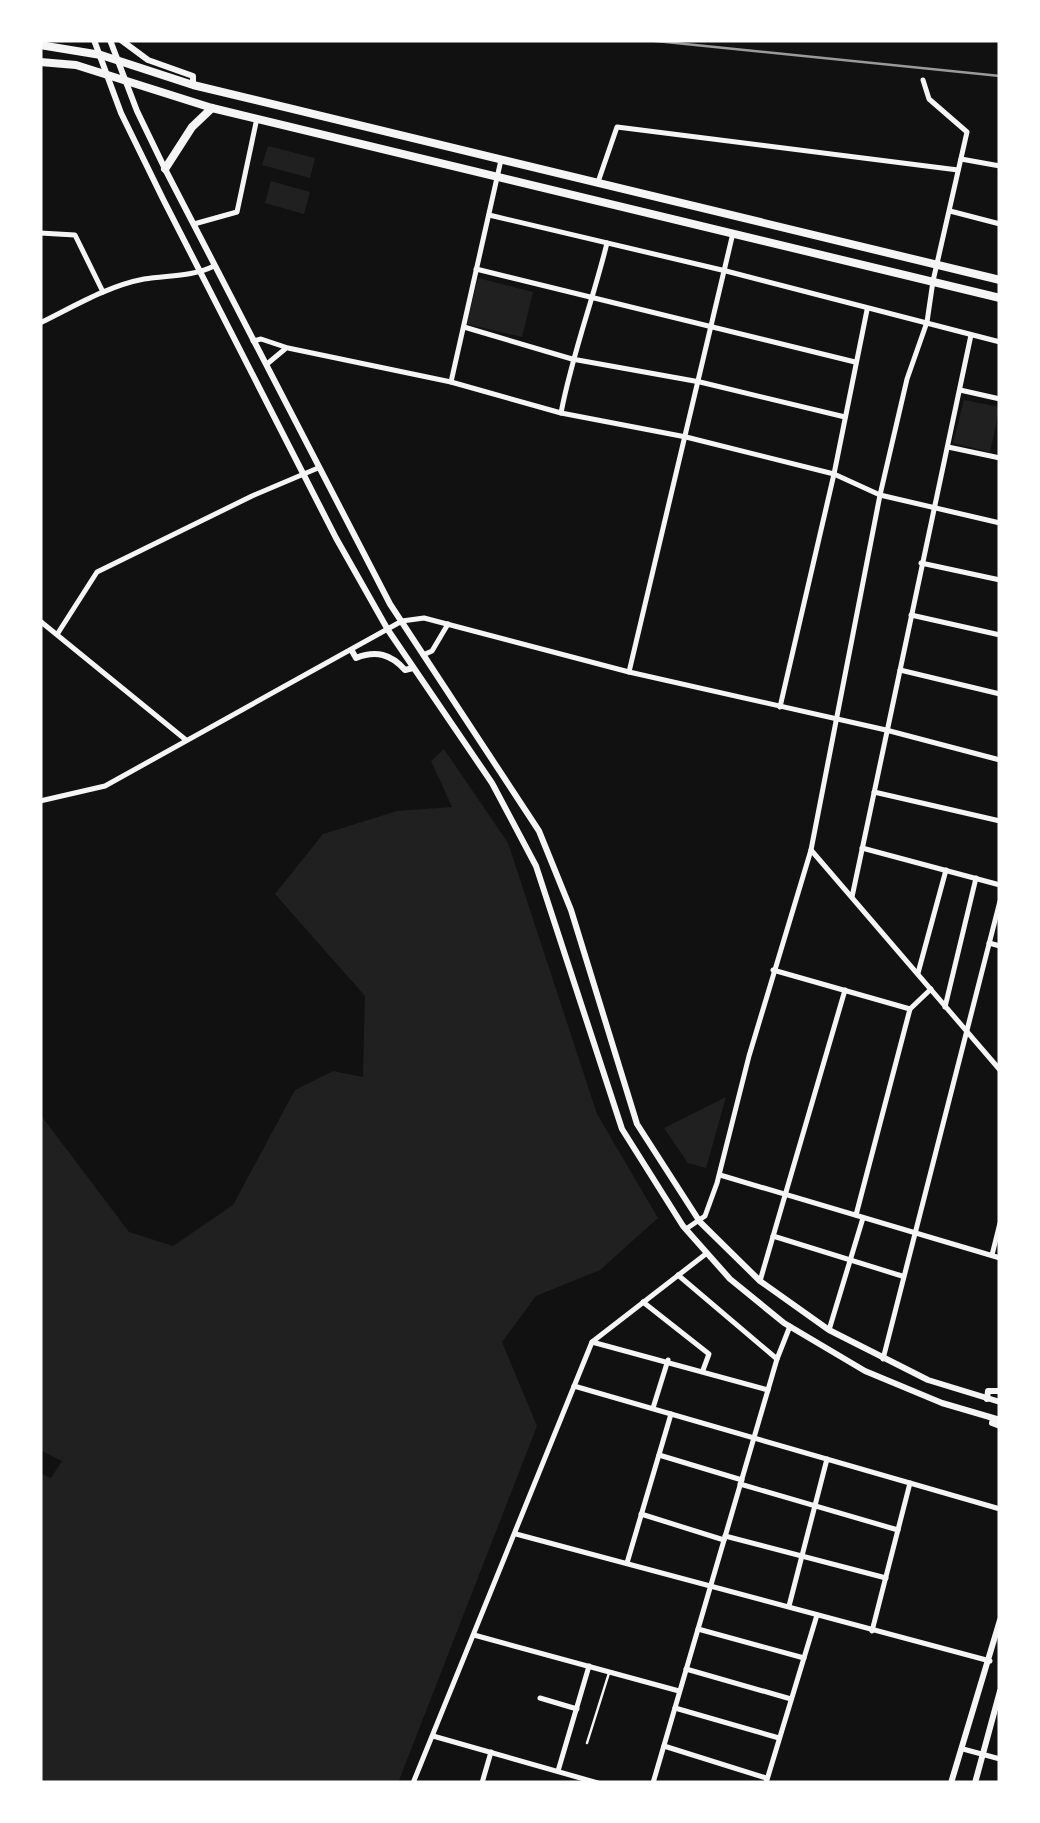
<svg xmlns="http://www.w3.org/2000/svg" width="1040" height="1823" viewBox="0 0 1040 1823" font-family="'Exo 2',sans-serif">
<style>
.green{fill:#202020}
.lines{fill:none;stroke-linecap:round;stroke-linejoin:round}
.service{stroke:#f5f5f5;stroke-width:2.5}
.minor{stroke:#f5f5f5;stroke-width:5}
.tertiary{stroke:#f5f5f5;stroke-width:6}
.primary{stroke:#f5f5f5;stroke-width:8}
.rail{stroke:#9a9a9a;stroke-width:2.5}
</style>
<rect width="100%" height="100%" fill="#111"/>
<g class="green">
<polygon points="268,146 315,158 310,178 262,165"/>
<polygon points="271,181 310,192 304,214 265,203"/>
<polygon points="478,278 533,292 522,337 467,324"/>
<polygon points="964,400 1000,407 990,452 953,443"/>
<polygon points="444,749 508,843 597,1114 658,1218 600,1270 536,1296 502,1342 537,1426 398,1783 40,1783 40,1473 51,1478 62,1461 40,1450 40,1114 129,1232 173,1246 233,1205 295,1090 333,1071 363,1077 365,996 275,894 323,834 397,811 452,807 431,761"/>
<polygon points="726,1097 706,1168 688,1163 664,1128"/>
</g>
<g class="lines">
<polyline class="service" points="587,1743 609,1673"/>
<g class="minor">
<polyline points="961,159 1000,166"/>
<polyline points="598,182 617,127 958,170"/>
<polyline points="950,211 1000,224"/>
<polyline points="489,215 726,271 1000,342"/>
<polyline points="194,224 237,212 257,118"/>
<polyline points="40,233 75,235 103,292"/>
<polyline points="476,269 855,362"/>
<path d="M40,323c33,-16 67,-37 104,-44 24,-4 48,-2 70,-13"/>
<polyline points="464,327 572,359 700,382 845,417"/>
<polyline points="253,341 261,339 288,348 451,382 561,413 686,437 834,474 880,495 1000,523"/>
<polyline points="267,364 285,349"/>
<polyline points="451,382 501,160"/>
<polyline points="960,390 1000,399"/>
<path d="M561,413c11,-58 32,-113 46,-170"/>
<polyline points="948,447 1000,458"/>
<polyline points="921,563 1000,580"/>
<polyline points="911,615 1000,635"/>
<polyline points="40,621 186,740"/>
<polyline points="58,633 97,572 252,496 318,468"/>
<polyline points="423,655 432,651 448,624"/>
<polyline points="900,670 1000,694"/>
<polyline points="629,672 733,233"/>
<polyline points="780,707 834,474 867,310"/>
<polyline points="874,792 1000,821"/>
<polyline points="40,801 105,786 402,621 424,618 629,672 886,730 1000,760"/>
<polyline points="862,848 1000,885"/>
<polyline points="811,850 1000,1070"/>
<polyline points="852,897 971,335"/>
<polyline points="989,943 1000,946"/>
<polyline points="773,970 910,1009 931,989"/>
<polyline points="918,973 946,870"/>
<polyline points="945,1007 976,878"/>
<polyline points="720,1175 1000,1258"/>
<polyline points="856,1215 910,1009"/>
<polyline points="686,1229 705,1216 717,1183 749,1056 811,850 880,495 907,379 927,322 933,281 967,132 929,99 923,80"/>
<polyline points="773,1236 902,1276"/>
<polyline points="992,1255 1000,1223"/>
<polyline points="678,1275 777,1359"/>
<polyline points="760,1281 845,990"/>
<polyline points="643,1302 709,1354 703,1370"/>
<polyline points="829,1330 863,1218"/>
<polyline points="592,1342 768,1390"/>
<polyline points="883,1359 1000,901"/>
<polyline points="574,1386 1000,1509"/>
<polyline points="653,1408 668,1360"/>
<polyline points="659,1455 742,1480"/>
<polyline points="740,1484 898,1530"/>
<polyline points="641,1514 724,1540"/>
<polyline points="516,1534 990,1661"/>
<polyline points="725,1536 886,1578"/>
<polyline points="627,1563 671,1414"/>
<polyline points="789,1606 827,1459"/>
<polyline points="698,1629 804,1658"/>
<polyline points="872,1631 910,1483"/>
<polyline points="474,1635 679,1691"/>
<polyline points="686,1669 791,1699"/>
<polyline points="540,1698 577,1709"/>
<polyline points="675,1708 779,1738"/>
<polyline points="433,1736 598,1783"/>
<polyline points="664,1746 766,1778"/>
<polyline points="963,1749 1000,1759"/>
<polyline points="558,1771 589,1666"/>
<polyline points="413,1783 592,1342 707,1253"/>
<polyline points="482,1783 491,1752"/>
<polyline points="653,1783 777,1359 790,1326"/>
<polyline points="766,1783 817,1615"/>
</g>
<g class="tertiary">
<polyline points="94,40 121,113 163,199 336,538 388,630 492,783 536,866 622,1129 683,1226 730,1279 784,1323 865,1371 942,1403 1000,1420"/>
<polyline points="110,40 137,111 165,169 390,604 539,831 571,910 637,1124 700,1222 760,1281 829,1330 928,1380 1000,1402"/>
<polyline points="121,40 148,60 193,76 193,85"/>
<path d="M352,651l4,7c20,-8 35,-4 49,12l8,-2"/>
<polyline points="987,1399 988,1391 1000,1391"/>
<polyline points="993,1419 992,1423 1000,1426"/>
<polyline points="951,1783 1000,1620"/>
<polyline points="975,1783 1000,1691"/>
</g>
<g class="primary">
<polyline points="40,45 101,55 193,85 1000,280"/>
<polyline points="40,62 76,65 212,108 1000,298"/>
<polyline points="165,169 192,127 212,108"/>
</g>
<polyline class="rail" points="646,40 1000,76"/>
</g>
<rect width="1040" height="1823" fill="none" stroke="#ffffff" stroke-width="85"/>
</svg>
